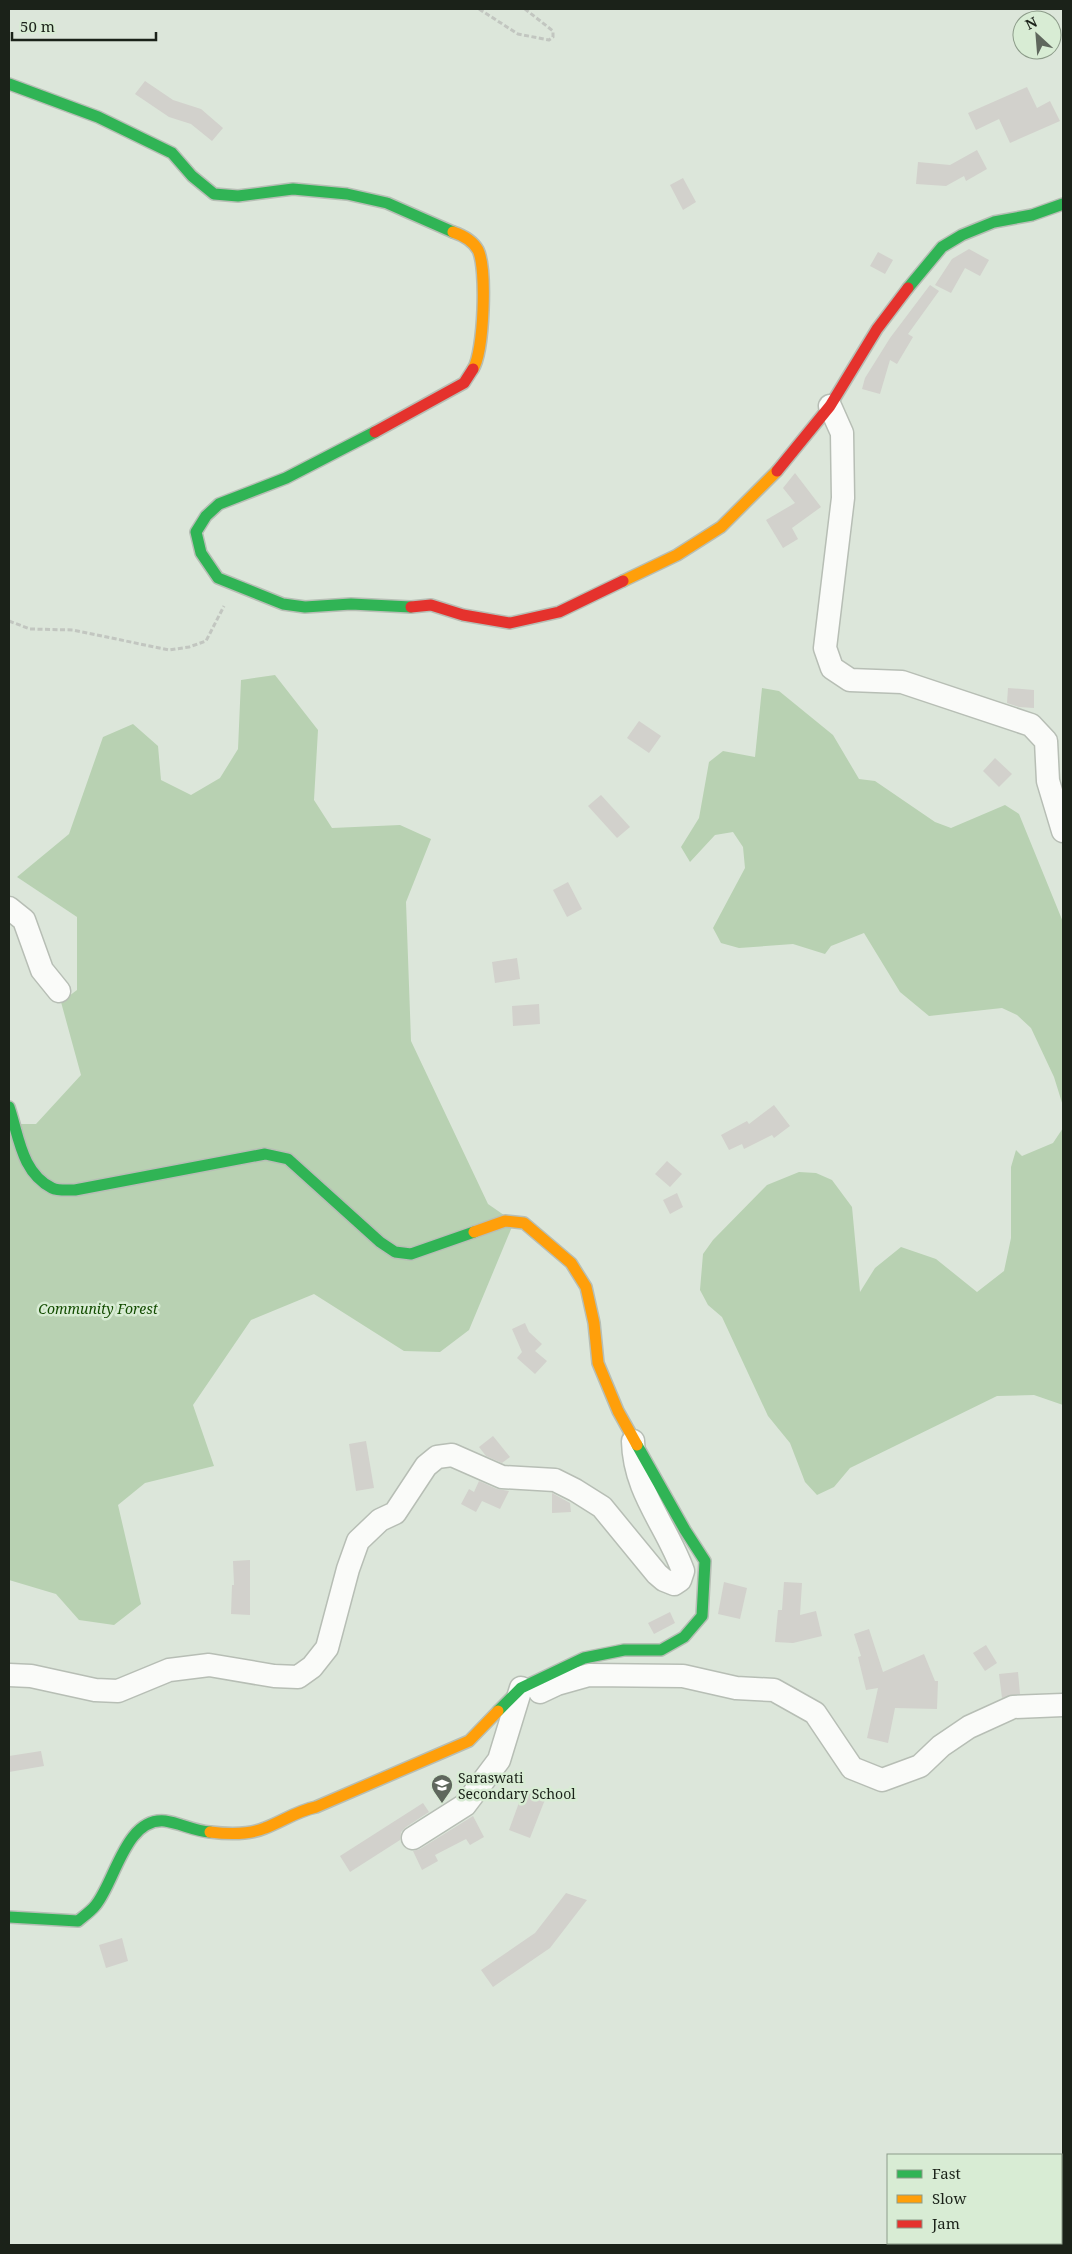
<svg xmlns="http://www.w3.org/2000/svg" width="1072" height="2254" viewBox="0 0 1072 2254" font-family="'Noto Serif',serif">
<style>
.green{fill:#b8d1b2}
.building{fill:#d2d1cc}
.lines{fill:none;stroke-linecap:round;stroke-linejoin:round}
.street-casing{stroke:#b7beb5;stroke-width:25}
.fast-casing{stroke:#b7beb5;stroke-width:14}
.slow-casing{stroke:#b7beb5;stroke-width:14}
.jam-casing{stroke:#b7beb5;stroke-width:14}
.path{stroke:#c2c6c0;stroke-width:3;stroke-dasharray:5 2.5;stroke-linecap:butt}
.street{stroke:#fafbf9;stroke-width:22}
.fast{stroke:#30b455;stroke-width:11}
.slow{stroke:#ff9f0a;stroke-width:11}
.jam{stroke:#e5322d;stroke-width:11}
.labels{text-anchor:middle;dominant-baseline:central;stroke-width:5;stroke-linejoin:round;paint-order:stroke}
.park-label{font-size:14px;font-style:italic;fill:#134c01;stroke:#d8ecd4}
.poi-label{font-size:14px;fill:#1b2219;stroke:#d8ecd4;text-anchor:start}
</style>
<rect width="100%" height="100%" fill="#dce6da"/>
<g class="green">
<polygon points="275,675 318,730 314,800 332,828 400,825 431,839 406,902 411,1041 488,1204 514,1222 469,1330 440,1352 404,1351 314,1294 251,1320 193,1405 214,1466 145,1483 118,1505 141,1604 114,1625 79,1620 56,1594 9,1580 9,1124 36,1124 81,1075 61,1002 77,990 77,917 17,877 69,834 103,737 133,724 158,746 161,780 191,795 220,778 238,749 241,680"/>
<polygon points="762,688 779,691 833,735 859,779 875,781 935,822 951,828 1005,805 1019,814 1063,922 1063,1106 1054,1077 1031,1028 1017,1015 1002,1008 929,1016 900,992 864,933 831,946 825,954 793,944 739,948 721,943 713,928 745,868 743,847 733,832 715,835 690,862 681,847 699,818 709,762 723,751 755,757"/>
<polygon points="1063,1128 1063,1405 1034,1395 997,1396 850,1468 834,1487 817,1495 805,1482 790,1443 768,1416 722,1317 708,1305 700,1290 703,1254 713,1240 767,1185 799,1172 816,1173 832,1180 852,1207 860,1292 875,1268 901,1247 936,1259 977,1292 1004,1271 1011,1238 1011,1167 1016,1150 1022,1156 1053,1143"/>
</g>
<g class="building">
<polygon points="145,81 173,100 201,109 223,128 212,141 191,124 169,117 135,94"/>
<polygon points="1027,87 1037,108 1050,101 1060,121 1010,143 999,119 976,130 968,113"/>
<polygon points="977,150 987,169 966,181 964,176 946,186 916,184 918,162 950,165"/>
<polygon points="683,178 696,202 683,210 670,185"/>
<polygon points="969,249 989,260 980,276 965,268 951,293 935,285 952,259"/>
<polygon points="878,252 893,260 885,274 870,266"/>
<polygon points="930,285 939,291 908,334 913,337 897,364 890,360 880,394 862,389 865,378 890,338"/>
<polygon points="795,473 821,507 792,528 798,539 783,548 766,520 795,503 783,488"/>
<polygon points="1008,688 1034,690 1034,708 1019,707 1007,703"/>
<polygon points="639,721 661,736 649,753 627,738"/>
<polygon points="995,758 1012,774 999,787 983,771"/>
<polygon points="601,795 630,827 617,838 588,806"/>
<polygon points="568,882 582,909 567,917 553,890"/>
<polygon points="517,958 520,979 495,983 492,962"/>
<polygon points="539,1004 540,1024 513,1026 512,1006"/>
<polygon points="774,1105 790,1126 774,1138 772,1135 744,1149 742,1144 729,1150 721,1135 747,1121 749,1124"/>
<polygon points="667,1161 682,1174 670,1187 655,1174"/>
<polygon points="677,1193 683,1207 670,1214 663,1200"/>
<polygon points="525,1323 529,1332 542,1344 535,1351 547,1361 535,1374 517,1358 522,1352 512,1329"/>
<polygon points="493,1436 510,1457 502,1463 486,1456 479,1447"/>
<polygon points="366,1441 374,1488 356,1491 349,1444"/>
<polygon points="479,1481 497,1489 509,1491 500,1509 482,1501 476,1512 461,1504 469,1489 474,1492"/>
<polygon points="552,1493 570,1503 571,1512 552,1513"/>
<polygon points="250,1560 250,1615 231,1614 232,1585 234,1585 233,1561"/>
<polygon points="724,1582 747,1588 740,1619 718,1614"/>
<polygon points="784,1582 802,1583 800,1615 816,1611 822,1636 793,1643 775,1642 778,1610 782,1610"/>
<polygon points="670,1612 675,1623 654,1634 648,1623"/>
<polygon points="869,1629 883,1672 924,1654 935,1681 938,1681 937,1709 895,1708 888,1743 867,1738 878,1688 866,1690 858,1657 861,1656 854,1634"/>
<polygon points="986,1645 997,1663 985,1671 973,1653"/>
<polygon points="1018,1672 1020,1694 1002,1698 999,1674"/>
<polygon points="41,1751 44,1766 9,1772 9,1756"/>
<polygon points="524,1789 546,1797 530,1838 509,1830"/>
<polygon points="423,1803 429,1812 406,1827 401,1832 400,1840 350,1872 340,1856"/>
<polygon points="473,1816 484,1837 470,1845 466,1839 435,1855 438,1861 422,1870 413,1851 420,1849"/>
<polygon points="566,1893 587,1900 550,1948 493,1987 481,1970 535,1933"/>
<polygon points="122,1938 128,1961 106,1968 99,1945"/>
</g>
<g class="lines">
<g class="street-casing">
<g id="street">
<polyline points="830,406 842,433 843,498 825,648 832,668 850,680 902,682 1031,725 1046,741 1048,781 1063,831"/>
<polyline points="9,908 24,920 42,970 59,991"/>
<path d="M9,1675l22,1 64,14 23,1 51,-21 40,-5 65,11 24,1 14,-10 15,-19 21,-79 10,-28 22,-21 15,-7 31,-47 11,-9 15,-2 50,22 53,3 20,10 27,17 55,67 7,6 10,4 6,-4 3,-9c-16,-45 -49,-79 -50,-130"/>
<polyline points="540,1692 557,1684 589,1675 683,1676 736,1688 774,1690 815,1713 852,1768 882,1780 920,1766 941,1746 969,1727 1013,1707 1063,1705"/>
<polyline points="413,1838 465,1805 499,1760 521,1688"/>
</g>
</g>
<g class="fast-casing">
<g id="fast">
<polyline points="9,84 98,117 172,153 192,176 214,194 238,196 293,189 347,194 387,203 453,232"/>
<polyline points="908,288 942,247 962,235 994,222 1032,215 1063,204"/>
<polyline points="375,432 286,478 219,504 206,516 196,532 201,553 218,578 283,604 305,607 351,604 411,607"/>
<path d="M9,1107c10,29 12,65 43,81 6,3 16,2 23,2l190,-36 23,5 92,83 15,10 16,2 63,-22"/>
<polyline points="498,1711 521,1688 584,1658 624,1650 661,1650 684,1637 702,1616 705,1561 685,1530 637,1445"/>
<path d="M9,1917l69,4c6,-5 13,-10 17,-15 20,-23 30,-89 70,-85 15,2 29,10 45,11"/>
</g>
</g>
<g class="slow-casing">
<g id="slow">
<path d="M453,232c9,3 20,9 25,18 9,18 6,102 -5,119"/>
<polyline points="623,581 677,555 721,527 777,471"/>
<polyline points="474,1232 505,1221 524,1223 571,1263 586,1287 594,1323 598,1363 618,1411 637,1445"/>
<path d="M210,1832c16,2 39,3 55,-4 18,-7 32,-17 51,-21l153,-66 29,-30"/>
</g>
</g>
<g class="jam-casing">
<g id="jam">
<polyline points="375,432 464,383 473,369"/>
<polyline points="777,471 830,406 877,329 908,288"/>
<polyline points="411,607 431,605 463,615 510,623 559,612 623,581"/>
</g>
</g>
<g class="path">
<polyline points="479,9 518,34 549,40 553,37 553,31 525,9"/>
<polyline points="9,621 30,629 73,630 169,650 189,647 206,641 224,606"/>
</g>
<use href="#street" class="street"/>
<use href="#fast" class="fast"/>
<use href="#slow" class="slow"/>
<use href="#jam" class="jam"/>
</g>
<defs>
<g id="school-pin" transform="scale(1.125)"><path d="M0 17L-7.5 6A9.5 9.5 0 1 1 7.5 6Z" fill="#5f675d" stroke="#d8ecd4"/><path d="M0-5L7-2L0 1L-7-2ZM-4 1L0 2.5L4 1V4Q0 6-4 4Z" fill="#fff"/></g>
</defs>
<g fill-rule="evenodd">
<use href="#school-pin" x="442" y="1785"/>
</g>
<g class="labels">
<g class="park-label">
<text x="98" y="1308">Community Forest</text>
</g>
<g class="poi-label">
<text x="458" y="1777">Saraswati<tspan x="458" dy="16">Secondary School</tspan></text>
</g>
</g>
<rect width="1072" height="2254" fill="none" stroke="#1b2219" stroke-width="20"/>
<rect x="887" y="2154" width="175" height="90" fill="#d8ecd4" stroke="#8c9b89"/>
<rect x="897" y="2170" width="25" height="8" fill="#30b455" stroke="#8c9b89"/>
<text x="932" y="2179" font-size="15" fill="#1b2219">Fast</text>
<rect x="897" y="2195" width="25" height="8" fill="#ff9f0a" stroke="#8c9b89"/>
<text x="932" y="2204" font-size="15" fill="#1b2219">Slow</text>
<rect x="897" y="2220" width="25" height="8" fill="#e5322d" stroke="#8c9b89"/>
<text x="932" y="2229" font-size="15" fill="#1b2219">Jam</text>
<g transform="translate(1037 35) rotate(334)"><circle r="24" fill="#d8ecd4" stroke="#8c9b89"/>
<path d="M0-4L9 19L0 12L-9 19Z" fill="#5f675d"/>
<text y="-8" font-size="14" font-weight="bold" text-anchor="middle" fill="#1b2219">N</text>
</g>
<path d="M12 32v8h144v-8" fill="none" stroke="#1b2219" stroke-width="2.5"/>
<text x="20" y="32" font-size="15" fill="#1b2219" stroke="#d8ecd4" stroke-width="4" paint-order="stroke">50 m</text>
</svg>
